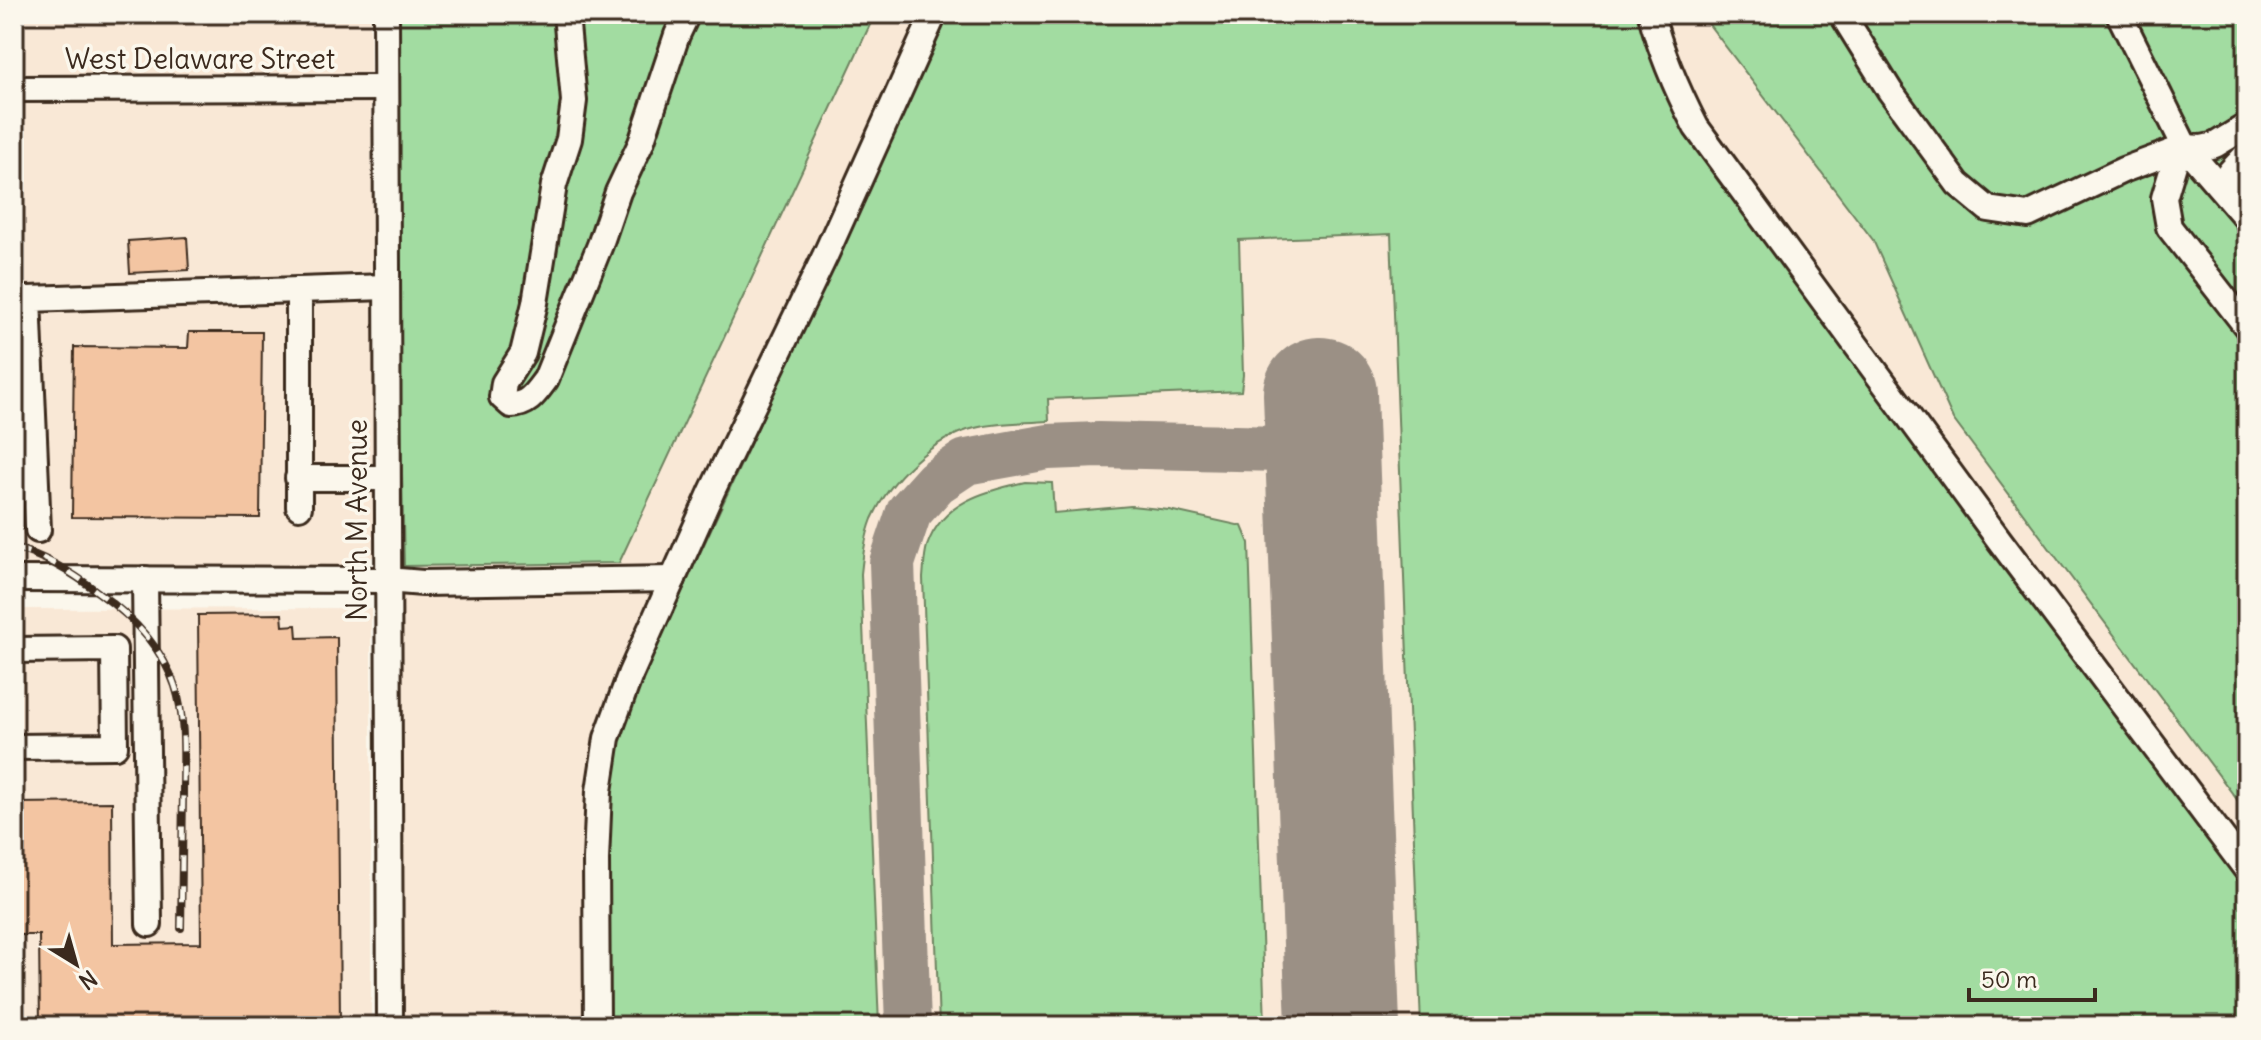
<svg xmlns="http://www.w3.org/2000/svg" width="2261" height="1040" viewBox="0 0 2261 1040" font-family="Delius,sans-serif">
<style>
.built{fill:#f9e8d6}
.green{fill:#a2dca1;stroke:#6e8360;stroke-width:2}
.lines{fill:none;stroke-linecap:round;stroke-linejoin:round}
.taxiway{stroke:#9b9085;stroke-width:46}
.runway{stroke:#9b9085;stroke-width:114}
.building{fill:#f3c5a2;stroke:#3b2a1e;stroke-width:2}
.minor-casing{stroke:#3b2a1e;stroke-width:30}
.minor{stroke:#fbf7ec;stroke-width:24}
.rail-casing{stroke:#3b2a1e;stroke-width:8}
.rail{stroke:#fbf7ec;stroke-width:5;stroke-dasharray:15;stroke-linecap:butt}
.labels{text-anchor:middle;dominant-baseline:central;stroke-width:7;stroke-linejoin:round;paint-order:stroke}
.street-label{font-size:28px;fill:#3b2a1e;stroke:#fbf7ec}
</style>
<rect width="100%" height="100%" fill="#fbf7ec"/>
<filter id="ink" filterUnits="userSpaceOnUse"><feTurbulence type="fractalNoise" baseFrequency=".0125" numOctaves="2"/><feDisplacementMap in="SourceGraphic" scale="16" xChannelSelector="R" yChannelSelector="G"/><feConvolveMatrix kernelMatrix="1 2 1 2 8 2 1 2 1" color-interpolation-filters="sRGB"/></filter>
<g filter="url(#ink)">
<g class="built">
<polygon points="14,14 370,14 375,555 363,564 14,592"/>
<polygon points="875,14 1701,14 1873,240 1953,419 2247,813 2247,1026 402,1026 400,762 401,599 404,566 619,563"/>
<polygon points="371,608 371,1026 14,1026 14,609"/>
</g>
<g class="green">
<polygon points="398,14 875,14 619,563 404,566 398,286"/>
<path d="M949,14h691c11,44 27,82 49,121l558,753v138h-826l-30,-792 -152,6 4,135 -2,16 -193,8 1,22c-24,2 -50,1 -74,7 -43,10 -85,51 -103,91 -7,18 -9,36 -11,55l18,452h-270l-2,-200 7,-62 7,-31 30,-74z"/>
<polygon points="1701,14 2247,14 2247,813 1953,419 1873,240"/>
<path d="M1025,482l27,1 2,30 77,-7 38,4 73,16 7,17 16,483h-326l-16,-448c1,-10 1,-22 4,-32 15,-44 58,-55 98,-64z"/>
</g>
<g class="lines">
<path class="taxiway" d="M908,1026l-16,-463 17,-51 27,-30 30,-20 82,-15 51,-2 185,4c21,6 31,21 40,40"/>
<polyline class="runway" points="1320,394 1343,1026"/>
</g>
<g class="building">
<polygon points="187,237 189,270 130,273 128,241"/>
<polygon points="189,332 262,332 260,518 72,517 74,347 188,348"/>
<polygon points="282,614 283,626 296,625 297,638 337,637 340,1026 40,1026 39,935 14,935 14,803 112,802 113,944 201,943 198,615"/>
</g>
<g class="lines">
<g class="minor-casing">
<g id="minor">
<polyline points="386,14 390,1026"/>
<path d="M566,14l8,87 -5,38 -15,46 -19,118 -12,50 -19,30 -2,14 9,8c18,0 25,-13 35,-26l54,-134 18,-53 23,-49 36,-108 10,-21"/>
<path d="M1651,14c10,40 26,76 45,113l304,414 247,329"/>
<polyline points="1842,14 1890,91 1958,184 1988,209 2028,215 2123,170 2185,147 2202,148 2215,145 2243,128 2247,131"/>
<polyline points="2119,14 2185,147 2176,158 2164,198 2169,227 2247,327"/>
<polyline points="14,89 386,88"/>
<polyline points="2185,147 2247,219"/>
<polyline points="2226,193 2230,172 2247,154"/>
<polyline points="298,478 387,478"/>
<polyline points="299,507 299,290 386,287"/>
<polyline points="38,530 28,299 299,290"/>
<polyline points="14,579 387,580 423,583 673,579"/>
<polyline points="145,579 149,924"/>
<polyline points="14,650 114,649 115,746 14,747"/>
<polyline points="597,1026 596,860 599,791 607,738 630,675 712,491 825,256 934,14"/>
</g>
</g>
<use href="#minor" class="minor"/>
<g class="rail-casing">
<path id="rail" d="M14,548c32,8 59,25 85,45 32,23 63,54 76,93 11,33 8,74 8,108 -1,45 -1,89 -2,134"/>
</g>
<use href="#rail" class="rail"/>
</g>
</g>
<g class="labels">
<g class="street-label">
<text x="200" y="59">West Delaware Street</text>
<text transform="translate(357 520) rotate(-90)">North M Avenue</text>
</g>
</g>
<rect width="2261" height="1040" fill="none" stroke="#fbf7ec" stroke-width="48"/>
<rect x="24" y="24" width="2213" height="992" fill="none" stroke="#3b2a1e" stroke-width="3" filter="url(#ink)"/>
<g transform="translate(76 964) rotate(143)" stroke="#fbf7ec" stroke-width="6" paint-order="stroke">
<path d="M0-6L14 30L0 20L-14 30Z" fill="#3b2a1e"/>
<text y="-12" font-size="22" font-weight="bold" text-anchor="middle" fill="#3b2a1e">N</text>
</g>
<path d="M1969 988v12h126v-12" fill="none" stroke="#3b2a1e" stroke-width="4"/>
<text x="1981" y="988" font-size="24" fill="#3b2a1e" stroke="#fbf7ec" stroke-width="6" paint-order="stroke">50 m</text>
</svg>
